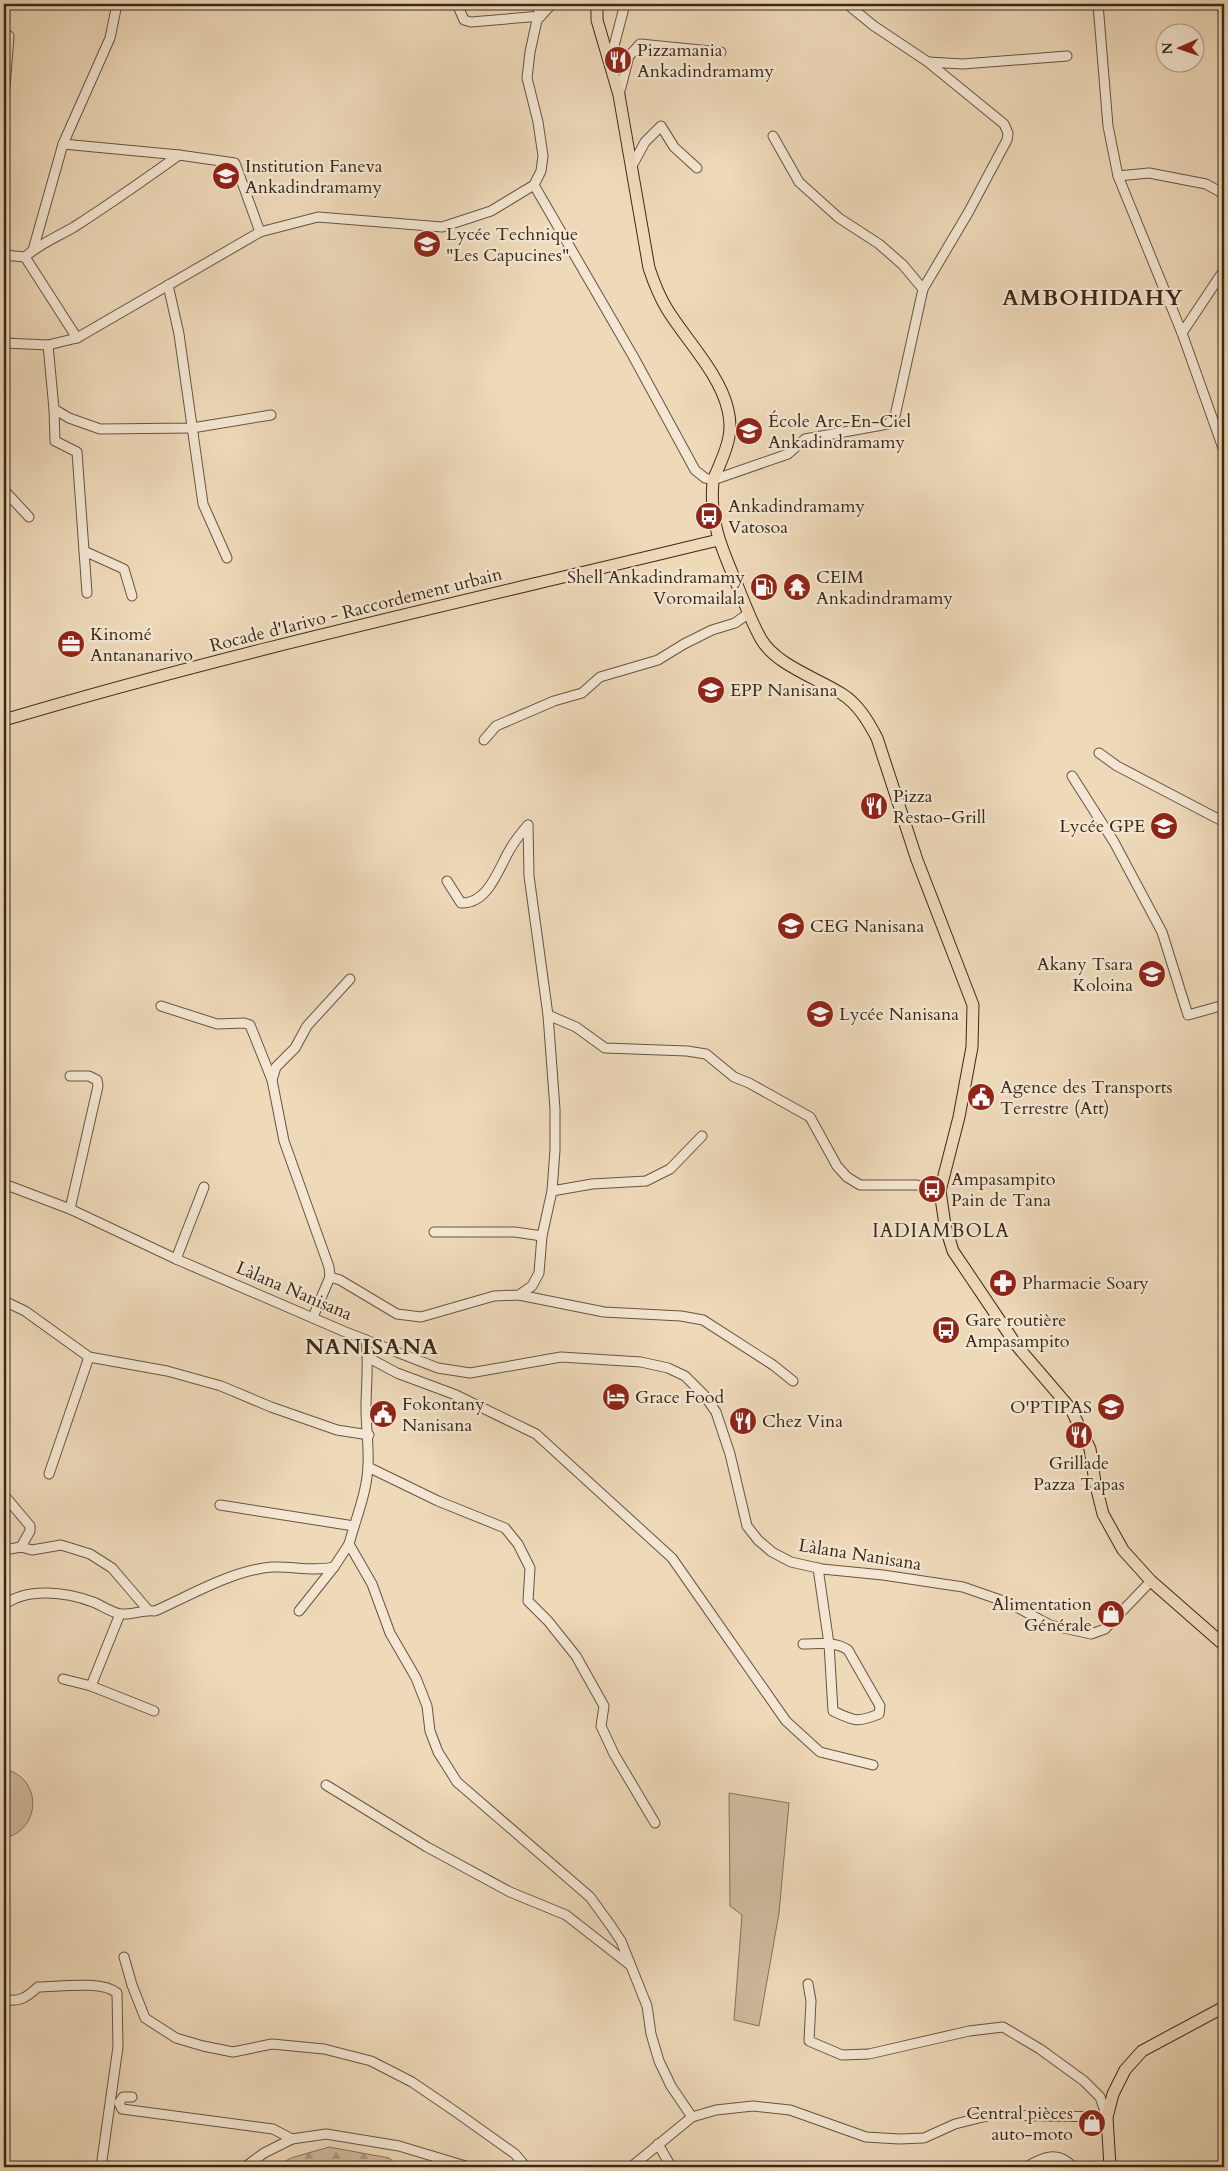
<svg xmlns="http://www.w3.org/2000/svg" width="1228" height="2171" viewBox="0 0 1228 2171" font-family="Cardo,serif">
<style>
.forest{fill:url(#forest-firs);stroke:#84725c}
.pitch{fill:#cfbb9e;stroke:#84725c}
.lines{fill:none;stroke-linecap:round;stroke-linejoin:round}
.minor-casing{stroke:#665541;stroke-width:11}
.major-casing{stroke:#392919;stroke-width:13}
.minor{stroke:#f4e6d2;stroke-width:9}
.major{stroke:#eed9b9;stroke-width:11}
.labels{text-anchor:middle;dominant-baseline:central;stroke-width:4.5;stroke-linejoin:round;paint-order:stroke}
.poi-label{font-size:18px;fill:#392919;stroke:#f4e6d2;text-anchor:start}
.street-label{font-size:18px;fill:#392919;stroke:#f4e6d2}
.neighbourhood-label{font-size:19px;letter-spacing:1px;fill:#392919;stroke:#f4e6d2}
.district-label{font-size:22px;font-weight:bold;letter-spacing:1px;fill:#392919;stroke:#f4e6d2}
</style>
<defs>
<pattern id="forest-firs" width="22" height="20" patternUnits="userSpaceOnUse" patternTransform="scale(1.25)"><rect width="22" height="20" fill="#cfbb9e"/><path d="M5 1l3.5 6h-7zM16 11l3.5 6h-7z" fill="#a99880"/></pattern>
</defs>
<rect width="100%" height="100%" fill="#eed9b9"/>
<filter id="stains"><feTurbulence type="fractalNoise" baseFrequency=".004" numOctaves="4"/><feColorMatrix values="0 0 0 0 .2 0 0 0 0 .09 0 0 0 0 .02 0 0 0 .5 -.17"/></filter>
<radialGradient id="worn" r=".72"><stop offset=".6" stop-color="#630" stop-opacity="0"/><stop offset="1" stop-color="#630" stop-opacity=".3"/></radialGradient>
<polygon class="forest" points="329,2147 389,2158 400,2167 275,2167 291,2158"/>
<g class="pitch">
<path d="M4,1767c6,4 15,7 20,13 18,21 7,53 -20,58z"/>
<polygon points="729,1793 789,1803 779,1913 759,2026 734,2020 742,1915 730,1906"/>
</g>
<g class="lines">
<g class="minor-casing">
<g id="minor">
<polyline points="457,4 464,20 471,22 541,16 536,4"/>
<polyline points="703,4 709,4"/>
<polyline points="1098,4 1108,126 1118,176 1182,333 1224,451"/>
<polyline points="610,61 625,4"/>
<polyline points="928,62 963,64 1067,56"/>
<polyline points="619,95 629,56 640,44 721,52"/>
<polyline points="4,100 9,36"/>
<polyline points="773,136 799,182 839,218 879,244 903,265 923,289"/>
<polyline points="63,144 179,155"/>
<polyline points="632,166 645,142 661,126 674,147 697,168"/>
<polyline points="1118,176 1149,173 1206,184 1224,194"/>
<polyline points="534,185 633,356 695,470 705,478 713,480 788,454 805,439 888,424 895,416 923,289 968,213 1007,140 1008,133 1004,124 928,62 874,26 847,4"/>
<polyline points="33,250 63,144 110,38 117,4"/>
<path d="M4,255l21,2c14,-13 32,-20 49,-30 36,-23 70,-47 105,-72l56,8 25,69"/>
<polyline points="25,257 77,338"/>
<polyline points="168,285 179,334 203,504 227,558"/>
<polyline points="1182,333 1224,270"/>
<polyline points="4,343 48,345 77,338 260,232 318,217 442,227 491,211 534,185 541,171 543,156 538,122 527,78 530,52 537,20 552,4"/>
<polyline points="48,345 54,409 69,418 100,429 192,428 271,415"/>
<polyline points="54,409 55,441 77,452 87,593"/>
<polyline points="4,490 29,517"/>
<polyline points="84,551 124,569 132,596"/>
<polyline points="484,740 496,726 554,701 582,693 600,677 658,660 684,644 712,630 735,623 749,613"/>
<polyline points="1099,753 1117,766 1224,822"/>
<polyline points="1072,776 1114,842 1162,932 1188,1015 1224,1005"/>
<path d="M447,881l14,22c27,1 37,-33 48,-52 5,-9 12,-18 19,-26"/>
<polyline points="161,1006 217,1024 244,1023 250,1025 272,1080"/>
<polyline points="548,1015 576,1027 605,1048 687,1051 706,1054 734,1077 749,1083 810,1117 837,1166 847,1177 860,1185 917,1185 940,1191"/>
<polyline points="70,1076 89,1076 97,1080 98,1086 70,1209"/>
<polyline points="4,1184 70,1209 176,1259 343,1331 438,1368 470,1373 561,1357 641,1362 668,1368 685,1376 704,1395 716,1412 730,1454 747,1526 758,1540 772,1552 791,1562 822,1569 883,1575 963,1587 1009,1603 1050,1625 1091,1634 1105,1629 1151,1581"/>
<polyline points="552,1191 592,1184 646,1181 670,1169 702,1136"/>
<polyline points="434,1232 515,1232 542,1236"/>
<polyline points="176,1259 204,1187"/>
<polyline points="330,1277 340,1280 397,1314 421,1317 494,1296 519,1295 532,1286 539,1273 542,1236 552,1191 555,1150 555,1109 548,1015 529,876 528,825"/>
<polyline points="519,1295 604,1312 681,1316 703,1320 773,1365 793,1381"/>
<polyline points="4,1301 25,1311 89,1357 167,1371 221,1386 271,1407 337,1430 369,1435"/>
<polyline points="313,1317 330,1277 329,1267 284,1141 272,1080 276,1067 295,1048 307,1026 350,979"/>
<path d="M366,1340c3,23 0,45 0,68 0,19 3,38 2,58 -1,26 -12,52 -19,78l23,40 18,49 26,45 11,28 3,25 8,21 19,30 133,115 21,29 10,15 26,65 4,28 8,27 12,25 21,31 24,-7 37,-4 37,4 76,27 33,2 25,-1 31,-14 36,-9 116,2 -7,-20 -16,-16 -44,-32 -37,-22 -34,4 -100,23 -27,1 -33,-14 2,-40 -3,-17"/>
<polyline points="369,1358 397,1373 456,1395 536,1434 672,1558 786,1721 820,1752 873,1765"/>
<polyline points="368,1467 438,1501 505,1528 518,1544 530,1568 528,1601 548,1621 576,1656 604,1706 601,1726 614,1754 655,1823"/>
<polyline points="49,1474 89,1357"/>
<polyline points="4,1495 30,1526 30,1531 21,1547"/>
<polyline points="220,1505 354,1526"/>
<polyline points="4,1550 21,1547 32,1550 61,1545 90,1554 112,1568 148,1610"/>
<path d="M4,1605c23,-18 62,-13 89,-3 8,3 19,11 28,12 12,1 23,-5 34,-3 36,-16 78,-41 117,-44 21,-1 41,5 62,0l15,-23"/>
<polyline points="299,1611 334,1567"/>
<path d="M803,1644c16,0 32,-3 45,6l32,56 -1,8c-22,9 -25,7 -46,-3l-4,-67 -11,-76"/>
<polyline points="63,1679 91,1686 154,1711"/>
<polyline points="91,1686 120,1614"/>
<polyline points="326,1785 427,1847 510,1892 566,1915 630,1965"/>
<polyline points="124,1957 132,1985 145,2018 176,2038 203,2046 233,2052 272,2044 324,2049 371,2061 412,2082 456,2112 515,2154 526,2167"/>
<path d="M4,1999c15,4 23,-2 34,-12 20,0 64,-7 79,6l1,54 -17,120"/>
<polyline points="132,2097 123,2097 119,2103 122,2109 273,2129 292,2139 326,2134 399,2146 469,2167"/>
<polyline points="658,2144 669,2163 669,2167"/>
<polyline points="245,2167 264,2153 292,2139"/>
<polyline points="631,2167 692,2117"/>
<path d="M1026,2167c17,-10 32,-17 47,0"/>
</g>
</g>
<g class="major-casing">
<g id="major">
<path d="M597,4v16l22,75 30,173c5,15 10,28 18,41 19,31 53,65 61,101 5,20 0,35 -8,54 -2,6 -6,12 -7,18 -4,41 10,69 25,105 7,18 14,36 23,52 15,26 56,39 81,55 16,10 26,27 35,44l40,122 56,145 -1,42 -13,70 -19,74 5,34 8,26 64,95 54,63 19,40 5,33 8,32 20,36 28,31 73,64"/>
<path d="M4,720c235,-70 476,-122 714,-180"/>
<polyline points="1110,2167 1107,2117 1113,2094 1125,2070 1142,2051 1224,2007"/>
</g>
</g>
<use href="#minor" class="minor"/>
<use href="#major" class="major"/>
</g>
<defs>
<g id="restaurant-disc" transform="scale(1.4375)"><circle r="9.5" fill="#8f2418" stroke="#f4e6d2"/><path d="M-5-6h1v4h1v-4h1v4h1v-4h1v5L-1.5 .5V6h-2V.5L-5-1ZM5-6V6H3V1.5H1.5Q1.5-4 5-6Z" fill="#fff"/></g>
<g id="university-disc" transform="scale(1.4375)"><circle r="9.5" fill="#8f2418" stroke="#f4e6d2"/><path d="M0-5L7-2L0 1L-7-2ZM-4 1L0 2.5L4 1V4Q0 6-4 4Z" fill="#fff"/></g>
<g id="school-disc" transform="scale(1.4375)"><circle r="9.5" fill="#8f2418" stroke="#f4e6d2"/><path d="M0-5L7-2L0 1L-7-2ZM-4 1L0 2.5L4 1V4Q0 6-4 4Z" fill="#fff"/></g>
<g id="bus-disc" transform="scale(1.4375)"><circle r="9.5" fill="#8f2418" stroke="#f4e6d2"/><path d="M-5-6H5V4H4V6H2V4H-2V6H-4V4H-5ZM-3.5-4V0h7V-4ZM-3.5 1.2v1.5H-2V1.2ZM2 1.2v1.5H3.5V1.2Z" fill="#fff"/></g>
<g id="fuel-disc" transform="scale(1.4375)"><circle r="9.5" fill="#8f2418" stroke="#f4e6d2"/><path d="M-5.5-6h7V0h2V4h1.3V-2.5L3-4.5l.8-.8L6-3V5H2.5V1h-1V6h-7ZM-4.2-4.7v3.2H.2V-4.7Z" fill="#fff"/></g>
<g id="temple-disc" transform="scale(1.4375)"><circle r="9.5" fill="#8f2418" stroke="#f4e6d2"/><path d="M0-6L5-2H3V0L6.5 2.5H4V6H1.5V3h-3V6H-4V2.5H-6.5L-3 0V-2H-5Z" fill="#fff"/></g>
<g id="office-disc" transform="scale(1.4375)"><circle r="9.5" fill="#8f2418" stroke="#f4e6d2"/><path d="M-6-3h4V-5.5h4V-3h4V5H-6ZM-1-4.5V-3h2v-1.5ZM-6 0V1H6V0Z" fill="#fff"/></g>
<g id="civic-disc" transform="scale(1.4375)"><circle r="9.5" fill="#8f2418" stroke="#f4e6d2"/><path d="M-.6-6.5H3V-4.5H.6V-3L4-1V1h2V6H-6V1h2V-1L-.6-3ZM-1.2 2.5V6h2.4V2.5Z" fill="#fff"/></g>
<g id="pharmacy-disc" transform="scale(1.4375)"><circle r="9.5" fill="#8f2418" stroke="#f4e6d2"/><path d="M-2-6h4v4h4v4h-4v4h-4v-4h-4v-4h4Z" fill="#fff"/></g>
<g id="hotel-disc" transform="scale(1.4375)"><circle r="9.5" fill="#8f2418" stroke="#f4e6d2"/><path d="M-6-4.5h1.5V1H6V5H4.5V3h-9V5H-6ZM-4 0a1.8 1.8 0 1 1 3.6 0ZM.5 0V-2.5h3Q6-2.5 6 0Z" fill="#fff"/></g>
<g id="shop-disc" transform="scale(1.4375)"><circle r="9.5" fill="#8f2418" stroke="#f4e6d2"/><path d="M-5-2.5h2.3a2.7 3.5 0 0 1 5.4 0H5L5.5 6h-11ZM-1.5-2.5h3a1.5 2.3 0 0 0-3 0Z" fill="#fff"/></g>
</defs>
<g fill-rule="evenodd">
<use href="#restaurant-disc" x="618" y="60"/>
<use href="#university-disc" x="226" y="176"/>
<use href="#school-disc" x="427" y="244"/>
<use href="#school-disc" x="749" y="431"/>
<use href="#bus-disc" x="709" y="516"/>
<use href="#fuel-disc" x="764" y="587"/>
<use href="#temple-disc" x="797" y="587"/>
<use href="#office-disc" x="71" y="644"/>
<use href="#school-disc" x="711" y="690"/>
<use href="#restaurant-disc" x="874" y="806"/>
<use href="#school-disc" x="1164" y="826"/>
<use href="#school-disc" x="791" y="926"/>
<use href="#school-disc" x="1152" y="974"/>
<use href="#school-disc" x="820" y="1014"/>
<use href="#civic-disc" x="981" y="1097"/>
<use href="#bus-disc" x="932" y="1189"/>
<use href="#pharmacy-disc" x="1003" y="1283"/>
<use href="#bus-disc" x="946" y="1330"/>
<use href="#hotel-disc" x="616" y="1397"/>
<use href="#school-disc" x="1111" y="1407"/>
<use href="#civic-disc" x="383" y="1414"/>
<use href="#restaurant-disc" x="743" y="1421"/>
<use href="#restaurant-disc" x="1079" y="1435"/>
<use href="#shop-disc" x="1111" y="1614"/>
<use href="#shop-disc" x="1092" y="2123"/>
</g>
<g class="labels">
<g class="poi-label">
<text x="637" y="50">Pizzamania<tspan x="637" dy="21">Ankadindramamy</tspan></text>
<text x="245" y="166">Institution Faneva<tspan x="245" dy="21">Ankadindramamy</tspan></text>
<text x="446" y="234">Lycée Technique<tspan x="446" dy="21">"Les Capucines"</tspan></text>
<text x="768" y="421">École Arc-En-Ciel<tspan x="768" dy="21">Ankadindramamy</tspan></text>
<text x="728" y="506">Ankadindramamy<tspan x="728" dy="21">Vatosoa</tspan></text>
<text x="745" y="577" text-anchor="end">Shell Ankadindramamy<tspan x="745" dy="21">Voromailala</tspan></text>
<text x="816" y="577">CEIM<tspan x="816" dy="21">Ankadindramamy</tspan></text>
<text x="90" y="634">Kinomé<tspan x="90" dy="21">Antananarivo</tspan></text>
<text x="730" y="690">EPP Nanisana</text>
<text x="893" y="796">Pizza<tspan x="893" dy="21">Restao-Grill</tspan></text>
<text x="1145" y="826" text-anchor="end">Lycée GPE</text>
<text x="810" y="926">CEG Nanisana</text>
<text x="1133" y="964" text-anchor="end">Akany Tsara<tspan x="1133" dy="21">Koloina</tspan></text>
<text x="839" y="1014">Lycée Nanisana</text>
<text x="1000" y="1087">Agence des Transports<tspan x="1000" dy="21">Terrestre (Att)</tspan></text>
<text x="951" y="1179">Ampasampito<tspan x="951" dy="21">Pain de Tana</tspan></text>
<text x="1022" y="1283">Pharmacie Soary</text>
<text x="965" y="1320">Gare routière<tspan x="965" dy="21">Ampasampito</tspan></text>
<text x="635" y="1397">Grace Food</text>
<text x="402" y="1404">Fokontany<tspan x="402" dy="21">Nanisana</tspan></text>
<text x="1092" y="1407" text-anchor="end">O'PTIPAS</text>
<text x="762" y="1421">Chez Vina</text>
<text x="1079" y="1463" text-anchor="middle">Grillade<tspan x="1079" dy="21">Pazza Tapas</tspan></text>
<text x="1092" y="1604" text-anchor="end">Alimentation<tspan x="1092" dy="21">Générale</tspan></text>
<text x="1073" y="2113" text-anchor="end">Central pièces<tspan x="1073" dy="21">auto-moto</tspan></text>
</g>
<g class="street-label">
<text transform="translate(356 610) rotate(-14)">Rocade d'Iarivo - Raccordement urbain</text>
<text transform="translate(294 1291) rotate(23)">Làlana Nanisana</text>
<text transform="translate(860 1555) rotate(9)">Làlana Nanisana</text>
</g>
<g class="neighbourhood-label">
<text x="941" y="1231">IADIAMBOLA</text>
</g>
<g class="district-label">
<text x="1093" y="298">AMBOHIDAHY</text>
<text x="372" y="1347">NANISANA</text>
</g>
</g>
<rect width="1228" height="2171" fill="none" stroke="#eed9b9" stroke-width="20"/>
<rect x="5" y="5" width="1218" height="2161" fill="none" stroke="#392919" stroke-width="2.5"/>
<rect x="10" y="10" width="1208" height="2151" fill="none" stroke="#392919"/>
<g transform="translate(1180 48) rotate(268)"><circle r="24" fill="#f4e6d2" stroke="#a99a88"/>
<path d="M0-4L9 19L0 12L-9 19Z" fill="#8f2418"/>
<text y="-8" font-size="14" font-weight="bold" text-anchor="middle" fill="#392919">N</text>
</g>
<rect width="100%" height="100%" filter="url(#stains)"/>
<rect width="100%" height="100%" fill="url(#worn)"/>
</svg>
